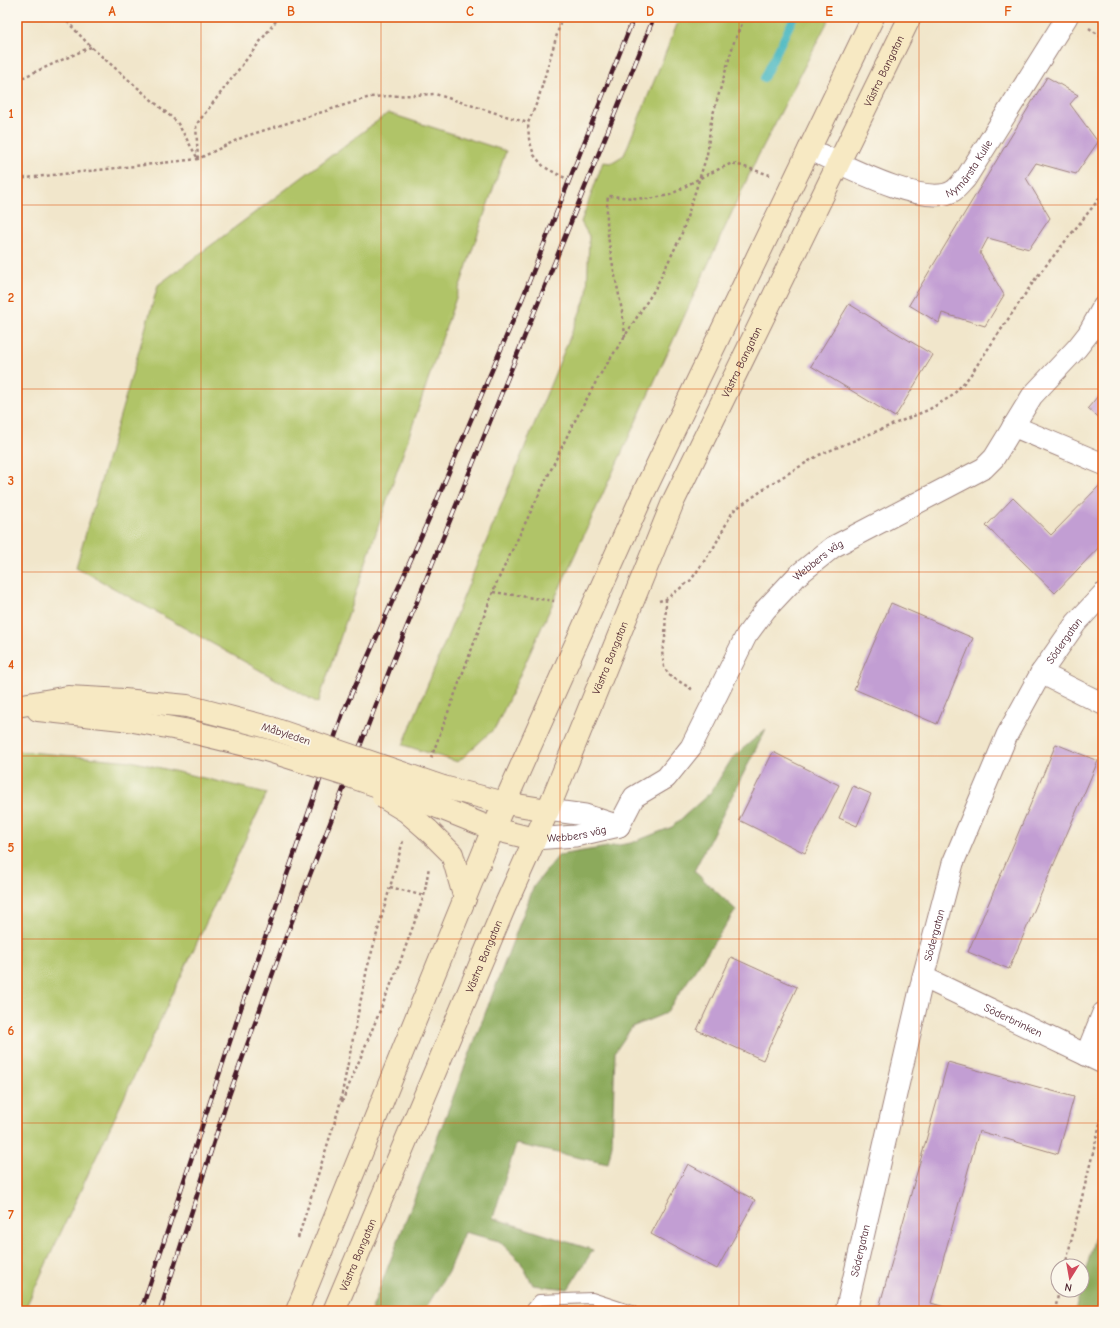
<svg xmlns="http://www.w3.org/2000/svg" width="1120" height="1328" viewBox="0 0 1120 1328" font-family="'Comic Neue',sans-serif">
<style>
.green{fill:#b0c468;stroke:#7d724a}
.forest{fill:#8caa5c;stroke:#6b6444}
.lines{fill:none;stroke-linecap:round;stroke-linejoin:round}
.stream{stroke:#49b8c1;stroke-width:8}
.building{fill:#c29ed3}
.lane-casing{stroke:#9e827b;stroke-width:12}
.street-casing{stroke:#9e827b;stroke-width:23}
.secondary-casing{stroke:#9e827b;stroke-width:24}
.path{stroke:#9e827b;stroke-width:2.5;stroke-dasharray:3 3;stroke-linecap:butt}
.lane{stroke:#fff;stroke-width:10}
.street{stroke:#fff;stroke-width:21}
.secondary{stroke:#f7e9c3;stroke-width:22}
.rail-casing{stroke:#4a1f2b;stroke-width:4.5}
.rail{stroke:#fbf7ec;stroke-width:3;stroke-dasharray:9;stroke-linecap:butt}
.secondary-bridge-casing{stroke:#9e827b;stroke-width:24;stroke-linecap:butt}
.secondary-bridge{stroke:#f7e9c3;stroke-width:22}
.grid{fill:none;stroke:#e0560e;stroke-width:1;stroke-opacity:0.55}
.labels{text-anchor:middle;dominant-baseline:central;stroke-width:3.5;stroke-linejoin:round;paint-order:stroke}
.street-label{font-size:11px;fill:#4a1f2b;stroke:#fbf7ec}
.neatline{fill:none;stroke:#e0560e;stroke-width:1.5}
.grid-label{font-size:13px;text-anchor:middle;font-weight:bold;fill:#e0560e}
</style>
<rect width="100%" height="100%" fill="#fbf7ec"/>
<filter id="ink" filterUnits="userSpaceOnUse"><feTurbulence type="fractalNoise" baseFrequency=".025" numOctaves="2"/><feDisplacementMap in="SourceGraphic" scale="8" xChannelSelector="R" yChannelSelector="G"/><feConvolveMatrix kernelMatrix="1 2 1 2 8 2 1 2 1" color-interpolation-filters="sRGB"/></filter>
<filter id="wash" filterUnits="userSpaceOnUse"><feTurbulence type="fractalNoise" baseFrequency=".012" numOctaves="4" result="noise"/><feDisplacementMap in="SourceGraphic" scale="16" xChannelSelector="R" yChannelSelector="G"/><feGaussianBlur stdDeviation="0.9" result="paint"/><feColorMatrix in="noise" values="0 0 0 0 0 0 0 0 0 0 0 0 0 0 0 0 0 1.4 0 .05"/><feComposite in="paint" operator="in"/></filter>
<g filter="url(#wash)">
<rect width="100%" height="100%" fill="#f1e6cb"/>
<g class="green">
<polygon points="680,17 830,17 754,164 496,727 458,762 403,745 587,295 589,236 581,222 603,162 611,163 624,155"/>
<polygon points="388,113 506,151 318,703 76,567 158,285"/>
<polygon points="17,751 131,761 267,793 24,1311 17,1311"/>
</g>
<g class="forest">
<polygon points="766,729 694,871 736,910 666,1013 632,1027 615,1052 612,1144 608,1164 516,1144 493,1218 593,1250 568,1289 533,1285 520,1261 499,1241 464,1232 448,1272 424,1311 371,1311 534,886 559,855 631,843 672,827 711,792 733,757"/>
<polygon points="1103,1206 1103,1311 1075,1311"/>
</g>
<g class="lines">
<polyline class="stream" points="764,78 794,17"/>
</g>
<g id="blocks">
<g class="building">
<polygon points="1047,77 1078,95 1070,104 1098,142 1076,174 1036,163 1026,178 1050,218 1029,249 988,238 980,253 1004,295 985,326 942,313 939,323 909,305"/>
<polygon points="849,304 933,355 895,417 811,366"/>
<polygon points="1103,390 1103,421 1088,408"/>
<polygon points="1103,482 1103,543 1055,593 986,526 1013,498 1051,535"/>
<polygon points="891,603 973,638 937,724 854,689"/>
<polygon points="1056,744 1098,761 1009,969 968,952"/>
<polygon points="773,752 839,785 805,853 739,820"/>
<polygon points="853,786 871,794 857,826 839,818"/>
<polygon points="731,957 797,987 763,1060 697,1030"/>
<polygon points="948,1062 1074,1097 1058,1154 979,1131 931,1303 958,1311 878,1311"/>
<polygon points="688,1164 755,1200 717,1269 651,1234"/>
</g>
</g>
</g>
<g filter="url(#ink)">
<use href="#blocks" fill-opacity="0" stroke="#9e827b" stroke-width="1"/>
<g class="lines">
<g class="lane-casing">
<polyline id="lane" points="530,1311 539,1300 592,1298 632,1311"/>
</g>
<g class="street-casing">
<g id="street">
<path id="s1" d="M809,149c29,13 115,60 144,42 5,-3 9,-9 13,-13l101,-161"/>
<polyline points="1013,426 1103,464"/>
<polyline points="1041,673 1103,704"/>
<polyline points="548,810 585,815 619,826"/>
<path id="s2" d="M619,826l15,-29 32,-19 25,-31 55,-111 20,-27 32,-34 35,-28 151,-79 10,-10 38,-62 45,-48 11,-14 15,-27"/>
<path id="s3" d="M534,839l41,-3 44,-10"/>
<path id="s4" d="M923,977l180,86"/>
<polyline points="1086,1055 1103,1013"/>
<path id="s5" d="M846,1311l77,-334 30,-114 54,-128 34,-62 35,-50 27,-29"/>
</g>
</g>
<g class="secondary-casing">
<g id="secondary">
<polyline points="17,706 68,697 124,700 187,706 271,728"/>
<polyline points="38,710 122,719 184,730 266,750"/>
<polyline points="443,787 505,803 548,810"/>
<polyline points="438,807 493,829 534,839"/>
<polyline points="428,830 452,854 465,899"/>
<polyline points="297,1311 493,829 643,494 873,17"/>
<path id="s6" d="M334,1311l170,-403 44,-98 125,-308 237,-485"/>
</g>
</g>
<g class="path">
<polyline points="63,17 91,47 177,122 198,159 196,125 279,17"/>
<polyline points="562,17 538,100 528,123 529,139 534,155 544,167 565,178"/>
<polyline points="1089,28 1103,38"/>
<polyline points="17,80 91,47"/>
<polyline points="17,179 198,159 243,137 370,97 435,94 528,123"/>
<path d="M625,337c-3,-47 -23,-94 -17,-141l40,3 22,-4 30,-17 32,-15 38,12"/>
<polyline points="493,592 554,601"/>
<polyline points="666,599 665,640 662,651 664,667 669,675 693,690"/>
<polyline points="659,601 666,599 691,580 714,547 733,511 774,482 819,455 928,410 952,396 969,377 1036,278 1103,194"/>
<polyline points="431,758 496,584 570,430 598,378 655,289 681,236 707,155 711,121 734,42 745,17"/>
<polyline points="390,887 424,896"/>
<polyline points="342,1102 399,965 424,896 429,867"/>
<polyline points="298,1238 339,1108 367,969 403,841"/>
<polyline points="1065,1266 1103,1112"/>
<polyline points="1055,1311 1059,1290"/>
</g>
<use href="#lane" class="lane"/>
<use href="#street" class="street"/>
<use href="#secondary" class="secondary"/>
<g class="rail-casing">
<g id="rail">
<polyline points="141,1311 246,993 343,713 431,514 523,297 634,17"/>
<polyline points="160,1311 227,1101 287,934 393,661 654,17"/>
</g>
</g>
<use href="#rail" class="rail"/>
<g class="secondary-bridge-casing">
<g id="secondary-bridge">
<polyline points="271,728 443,787"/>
<polyline points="266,750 352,777 438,807"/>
<polyline points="383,797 406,811 428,830"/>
</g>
</g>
<use href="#secondary-bridge" class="secondary-bridge"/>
</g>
</g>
<path class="grid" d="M201,17v1294M381,17v1294M560,17v1294M739,17v1294M919,17v1294M17,205h1086M17,389h1086M17,572h1086M17,756h1086M17,939h1086M17,1123h1086"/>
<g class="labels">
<g class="street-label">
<text stroke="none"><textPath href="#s6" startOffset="1357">Västra Bangatan</textPath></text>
<text stroke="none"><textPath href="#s1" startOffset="181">Nymärsta Kulle</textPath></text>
<text stroke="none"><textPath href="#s6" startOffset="1033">Västra Bangatan</textPath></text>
<text stroke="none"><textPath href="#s2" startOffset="339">Webbers väg</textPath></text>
<text stroke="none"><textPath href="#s5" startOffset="710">Södergatan</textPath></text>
<text stroke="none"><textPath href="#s6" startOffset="709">Västra Bangatan</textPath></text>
<text transform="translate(286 734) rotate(18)">Måbyleden</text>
<text stroke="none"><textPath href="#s3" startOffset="43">Webbers väg</textPath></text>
<text stroke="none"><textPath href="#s5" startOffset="386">Södergatan</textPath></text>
<text stroke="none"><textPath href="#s6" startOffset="385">Västra Bangatan</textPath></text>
<text stroke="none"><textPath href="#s4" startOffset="100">Söderbrinken</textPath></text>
<text stroke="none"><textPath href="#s5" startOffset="62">Södergatan</textPath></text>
<text stroke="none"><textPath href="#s6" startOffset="61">Västra Bangatan</textPath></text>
</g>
</g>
<rect width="1120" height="1328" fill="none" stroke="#fbf7ec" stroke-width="44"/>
<g transform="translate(1070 1278) rotate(191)"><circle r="19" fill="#fbf7ec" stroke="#b4a19f"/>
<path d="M0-3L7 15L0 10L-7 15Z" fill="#d1495b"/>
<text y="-6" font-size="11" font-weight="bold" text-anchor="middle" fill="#4a1f2b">N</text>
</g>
<rect x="22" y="22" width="1076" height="1284" class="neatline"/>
<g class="grid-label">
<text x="112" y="16">A</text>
<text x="291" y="16">B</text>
<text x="470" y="16">C</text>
<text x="650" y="16">D</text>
<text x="829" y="16">E</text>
<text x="1008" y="16">F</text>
<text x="11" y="118">1</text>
<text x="11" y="302">2</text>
<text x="11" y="485">3</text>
<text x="11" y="669">4</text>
<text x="11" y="852">5</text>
<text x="11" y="1035">6</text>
<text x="11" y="1219">7</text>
</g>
</svg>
